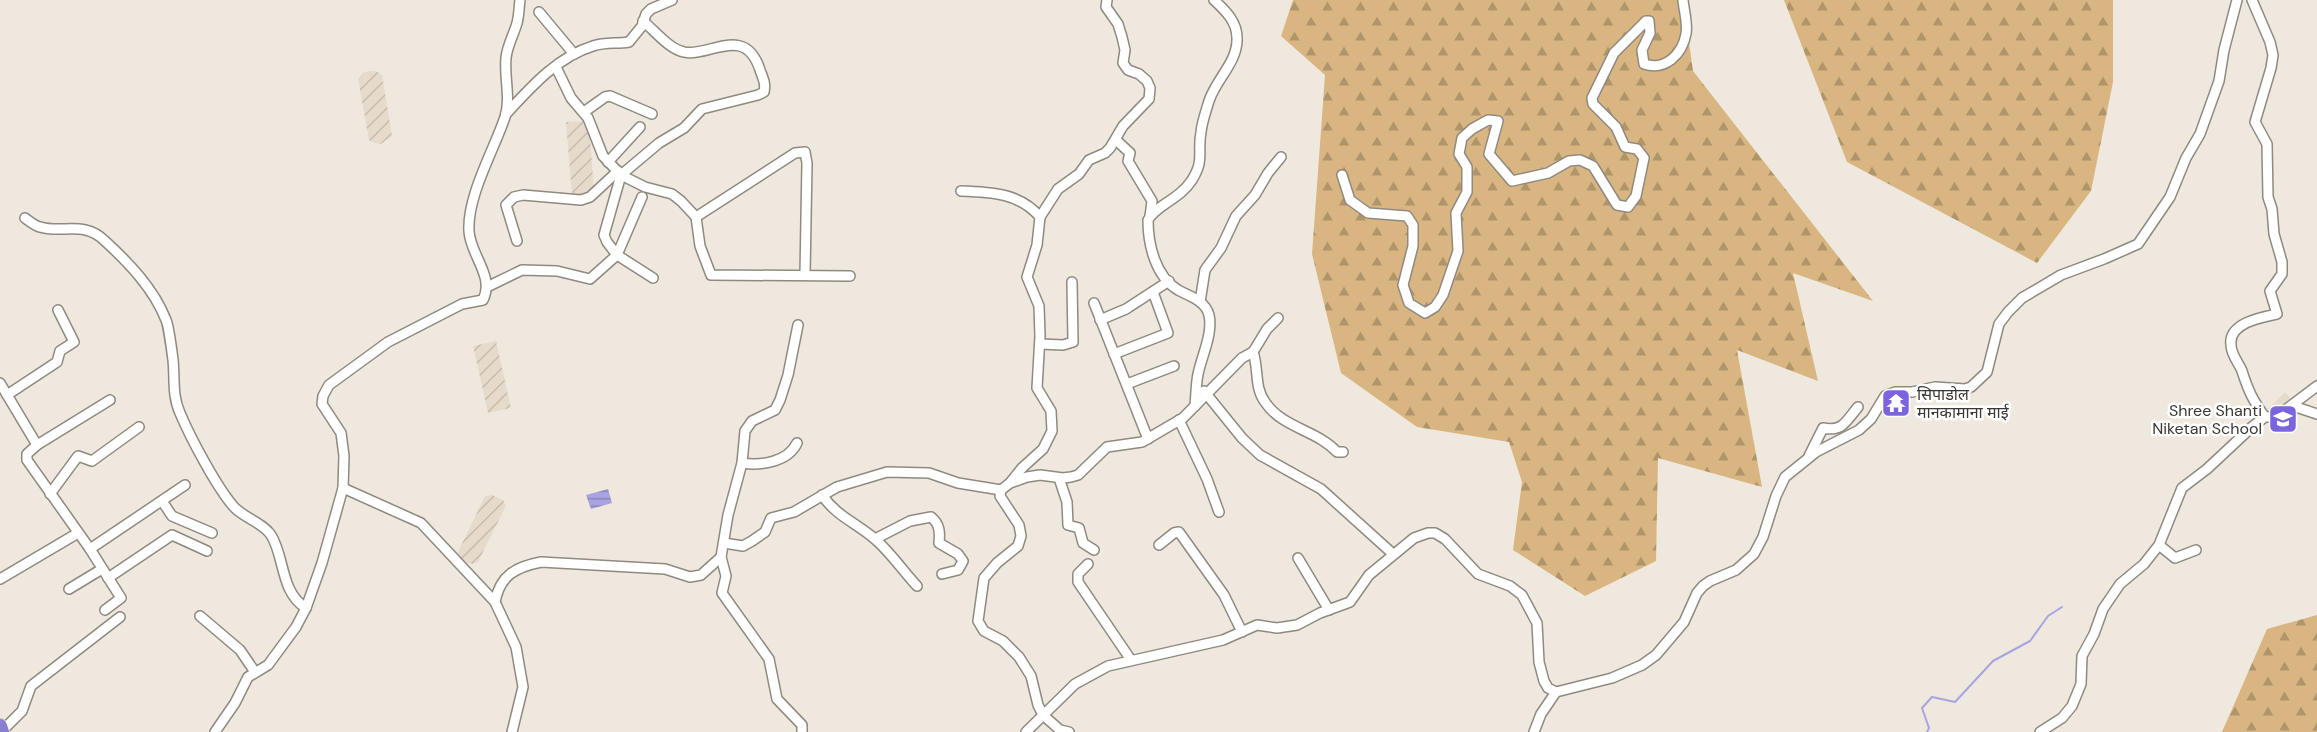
<svg xmlns="http://www.w3.org/2000/svg" width="2317" height="732" viewBox="0 0 2317 732" font-family="'DM Sans','Noto Sans Devanagari',sans-serif">
<style>
.built{fill:#e6dbca}
.industrial{fill:url(#industrial-furrows)}
.forest{fill:url(#forest-firs)}
.water{fill:url(#water-rules)}
.lines{fill:none;stroke-linecap:round;stroke-linejoin:round}
.stream{stroke:#aaa3e1;stroke-width:2}
.minor-casing{stroke:#908980;stroke-width:12}
.highway-casing{stroke:#c8c7c6;stroke-width:16}
.minor{stroke:#fff;stroke-width:9}
.highway{stroke:#897fce;stroke-width:14}
.labels{text-anchor:middle;dominant-baseline:central;stroke-width:5;stroke-linejoin:round;paint-order:stroke}
.poi-label{font-size:16px;fill:#393633;stroke:#fff;text-anchor:start}
</style>
<defs>
<pattern id="industrial-furrows" width="10" height="10" patternUnits="userSpaceOnUse" patternTransform="scale(1.5)"><rect width="10" height="10" fill="#e6dbca"/><path d="M-1 1l2-2M0 10L10 0M9 11l2-2" fill="none" stroke="#c6bdae"/></pattern>
<pattern id="forest-firs" width="22" height="20" patternUnits="userSpaceOnUse" patternTransform="scale(1.5)"><rect width="22" height="20" fill="#d9b681"/><path d="M5 1l3.5 6h-7zM16 11l3.5 6h-7z" fill="#b1956a"/></pattern>
<pattern id="water-rules" width="6" height="5" patternUnits="userSpaceOnUse" patternTransform="scale(1.5)"><rect width="6" height="5" fill="#aaa3e1"/><path d="M0 2.5h6" fill="none" stroke="#8b86b7"/></pattern>
</defs>
<rect width="100%" height="100%" fill="#efe8de"/>
<polygon class="built" points="2285,392 2301,410 2284,434 2278,429 2267,410"/>
<g class="industrial">
<polygon points="369,71 376,71 382,75 392,136 381,144 374,143 369,140 358,79 363,73"/>
<polygon points="589,121 594,193 572,195 566,122"/>
<polygon points="496,341 511,408 488,413 473,346"/>
<polygon points="492,495 503,500 506,506 478,562 473,564 466,562 460,559 458,552 485,496"/>
</g>
<g class="forest">
<polygon points="1293,0 1683,0 1693,71 1873,301 1793,273 1818,381 1737,350 1762,487 1658,458 1656,561 1585,596 1513,550 1522,482 1509,442 1417,427 1341,373 1312,254 1325,75 1281,36"/>
<polygon points="1784,0 2113,0 2113,82 2091,191 2037,263 1847,162"/>
<polygon points="2317,615 2317,732 2222,732 2267,629"/>
</g>
<polygon class="water" points="608,489 612,503 591,509 586,495"/>
<g class="lines">
<polyline class="stream" points="1927,732 1929,728 1922,708 1932,697 1955,702 1993,661 2030,641 2048,616 2062,607"/>
<g class="minor-casing">
<g id="minor">
<path d="M2252,0l18,42 3,13 -2,13 -16,54 12,22 1,53 4,12 2,25 8,28v12l-12,17 7,23c-15,3 -49,9 -46,31 0,10 8,18 11,26 6,19 11,30 23,46"/>
<polyline points="539,12 574,54"/>
<path d="M643,21c12,10 26,28 41,31 24,6 61,-29 76,18 3,8 6,14 4,22l-6,3 -56,14 -18,19 -25,15 -38,32 24,12 27,7 9,7 15,16 4,29 11,29 139,1"/>
<polyline points="556,67 571,98 588,118 603,156 621,175 604,235 607,242 617,255 653,278"/>
<polyline points="584,112 605,97 610,96 652,114"/>
<path d="M506,114c24,-26 51,-57 87,-68 12,-4 24,-2 36,-4l13,-16 4,-12 5,-5 21,-9"/>
<polyline points="1116,140 1130,153 1128,161 1152,201 1150,216"/>
<polyline points="608,162 640,127"/>
<path d="M1342,175l8,25 18,13 39,3 6,9v21l-10,39 6,18 16,10 10,-6 8,-12 15,-44 -2,-38 11,-21v-25l-8,-13 3,-16 10,-9 16,-9 10,1 -9,33 23,27 36,-8 21,-12 11,-1 13,6 24,39 11,2 8,-11 8,-38 -7,-9 -12,-2 -9,-20 -23,-23 -1,-6 22,-45 32,-32h3l1,12 -8,17 2,14c21,7 38,-9 42,-30 2,-10 -2,-23 -3,-34"/>
<path d="M961,191c30,1 59,2 79,26l-3,28 -10,32 12,29 1,30 -3,52 14,23 1,20 -9,18 -21,19 -12,15"/>
<polyline points="696,217 795,153 805,152 807,163 805,275"/>
<polyline points="1040,217 1058,189 1079,174 1089,160 1105,153 1110,148 1123,126 1149,99 1150,88 1147,81 1139,74 1128,70 1123,63 1125,50 1122,37 1118,24 1106,7 1107,0"/>
<path d="M25,218c4,3 10,8 15,9 22,7 44,-7 65,14 24,22 49,48 61,79 2,4 6,32 7,40 2,18 -1,36 7,53 10,24 38,77 55,95 10,10 28,15 36,27 14,22 9,57 35,73"/>
<polyline points="517,241 506,205 514,197 523,195 581,200 590,197 618,171"/>
<polyline points="487,287 522,270 557,271 590,279 617,255 642,197"/>
<polyline points="1200,302 1205,270 1221,248 1236,216 1255,195 1268,173 1281,157"/>
<polyline points="1094,303 1148,439"/>
<polyline points="1100,320 1126,309 1169,281"/>
<polyline points="798,325 788,375 780,400 775,410 752,421 745,431 742,463 728,515 721,557 726,576 722,593 769,659 777,699 802,725 802,732"/>
<polyline points="1040,344 1063,345 1073,342 1072,282"/>
<polyline points="1253,352 1267,329 1278,318"/>
<polyline points="1114,354 1168,333 1153,292"/>
<polyline points="0,383 37,445 110,400"/>
<polyline points="1127,384 1174,366"/>
<polyline points="1204,391 1242,438 1260,455 1321,489 1393,554"/>
<polyline points="7,395 57,362 60,351 74,342 58,310"/>
<path d="M1195,406c1,-11 1,-22 3,-32 4,-19 15,-40 11,-59 -4,-15 -20,-19 -31,-25 -23,-14 -30,-46 -30,-70 8,-15 31,-20 44,-40 13,-21 5,-27 9,-48 1,-10 5,-21 8,-31 7,-22 29,-39 28,-63 0,-16 -11,-27 -23,-38"/>
<polyline points="2293,406 2317,414"/>
<polyline points="1179,420 1207,479 1219,512"/>
<polyline points="37,445 27,454 27,460 90,549 121,598 105,610"/>
<path d="M1809,456l14,-28c20,4 23,-7 35,-21"/>
<path d="M742,463c19,3 46,-1 55,-20"/>
<polyline points="1059,478 1067,502 1068,525 1079,528 1083,543 1094,550"/>
<polyline points="343,488 421,523 495,602 516,647 523,687 512,732"/>
<path d="M1001,490l9,-7 17,-6 13,-2 23,3 8,-1 7,-2 29,-28 35,-5 41,-24 59,-60 11,-6c6,17 1,35 12,50 17,26 52,28 72,50h6"/>
<polyline points="1001,490 1000,496 1019,525 1021,536 1018,546 997,563 984,578 978,621 984,631 1003,641 1019,657 1031,676 1038,705 1043,715 1060,730 1069,732"/>
<polyline points="50,494 78,456 92,461 139,427"/>
<path d="M822,495c15,22 35,28 54,45 15,13 27,31 41,46"/>
<polyline points="162,501 172,516 212,533"/>
<path d="M875,539l35,-18 21,-4c9,7 9,16 8,26l19,11 5,7 -5,9 -16,4"/>
<polyline points="724,543 743,546 752,541 765,532 771,518 794,512 837,487 887,472 929,473 958,483 1001,490"/>
<polyline points="1159,545 1174,533 1179,532 1224,595 1242,632"/>
<polyline points="2159,545 2175,558 2196,550"/>
<polyline points="90,549 185,485"/>
<polyline points="1298,558 1329,610"/>
<polyline points="1088,564 1078,574 1078,582 1131,660"/>
<polyline points="108,578 172,535 207,551"/>
<polyline points="0,579 78,533"/>
<polyline points="69,589 102,569"/>
<path d="M495,602c5,-27 21,-35 46,-40l124,7 25,8 11,-2 20,-18"/>
<polyline points="200,616 240,650 255,672"/>
<polyline points="1,732 22,711 31,686 120,617"/>
<path d="M215,732l20,-29 13,-26 20,-12 28,-38 10,-19 16,-45 21,-75 1,-32 -3,-23 -19,-29 1,-8 6,-11 59,-43 74,-38 21,-4c12,-24 -13,-45 -14,-69 -2,-35 25,-81 36,-114 6,-19 -1,-40 1,-59 1,-12 8,-24 11,-35 2,-7 2,-16 3,-23"/>
<polyline points="1026,732 1075,684 1108,666 1223,640 1257,625 1277,628 1297,625 1320,613 1350,602 1369,575 1414,538 1428,533 1435,533 1445,539 1478,574 1510,586 1522,595 1537,623 1539,662 1544,681 1548,688 1556,692"/>
<polyline points="1534,732 1541,714 1556,692 1612,678 1642,665 1656,655 1684,622 1697,593 1703,586 1710,581 1736,570 1754,554 1763,537 1776,496 1785,477 1816,452 1859,430 1871,419 1885,396 1895,392 1912,392 1935,387 1965,389 1971,387 1987,372 1999,324 2008,312 2022,298 2061,275 2104,259 2138,244 2170,197 2186,158 2200,134 2219,81 2224,50 2237,0"/>
<polyline points="2040,732 2062,718 2072,706 2081,684 2082,656 2094,634 2103,609 2120,584 2144,564 2159,545 2182,488 2207,469 2253,426 2265,417 2276,417 2317,386"/>
</g>
</g>
<g class="highway-casing">
<polyline id="highway" points="0,726 2,732"/>
</g>
<use href="#minor" class="minor"/>
<use href="#highway" class="highway"/>
</g>
<defs>
<g id="temple-square" transform="scale(1.5)"><rect x="-9" y="-9" width="18" height="18" rx="4" fill="#7d64df" stroke="#fff"/><path d="M0-6L5-2H3V0L6.5 2.5H4V6H1.5V3h-3V6H-4V2.5H-6.5L-3 0V-2H-5Z" fill="#fff"/></g>
<g id="school-square" transform="scale(1.5)"><rect x="-9" y="-9" width="18" height="18" rx="4" fill="#7d64df" stroke="#fff"/><path d="M0-5L7-2L0 1L-7-2ZM-4 1L0 2.5L4 1V4Q0 6-4 4Z" fill="#fff"/></g>
</defs>
<g fill-rule="evenodd">
<use href="#temple-square" x="1896" y="403"/>
<use href="#school-square" x="2283" y="419"/>
</g>
<g class="labels">
<g class="poi-label">
<text x="1917" y="394">सिपाडोल<tspan x="1917" dy="18">मानकामाना माई</tspan></text>
<text x="2262" y="410" text-anchor="end">Shree Shanti<tspan x="2262" dy="18">Niketan School</tspan></text>
</g>
</g>
</svg>
